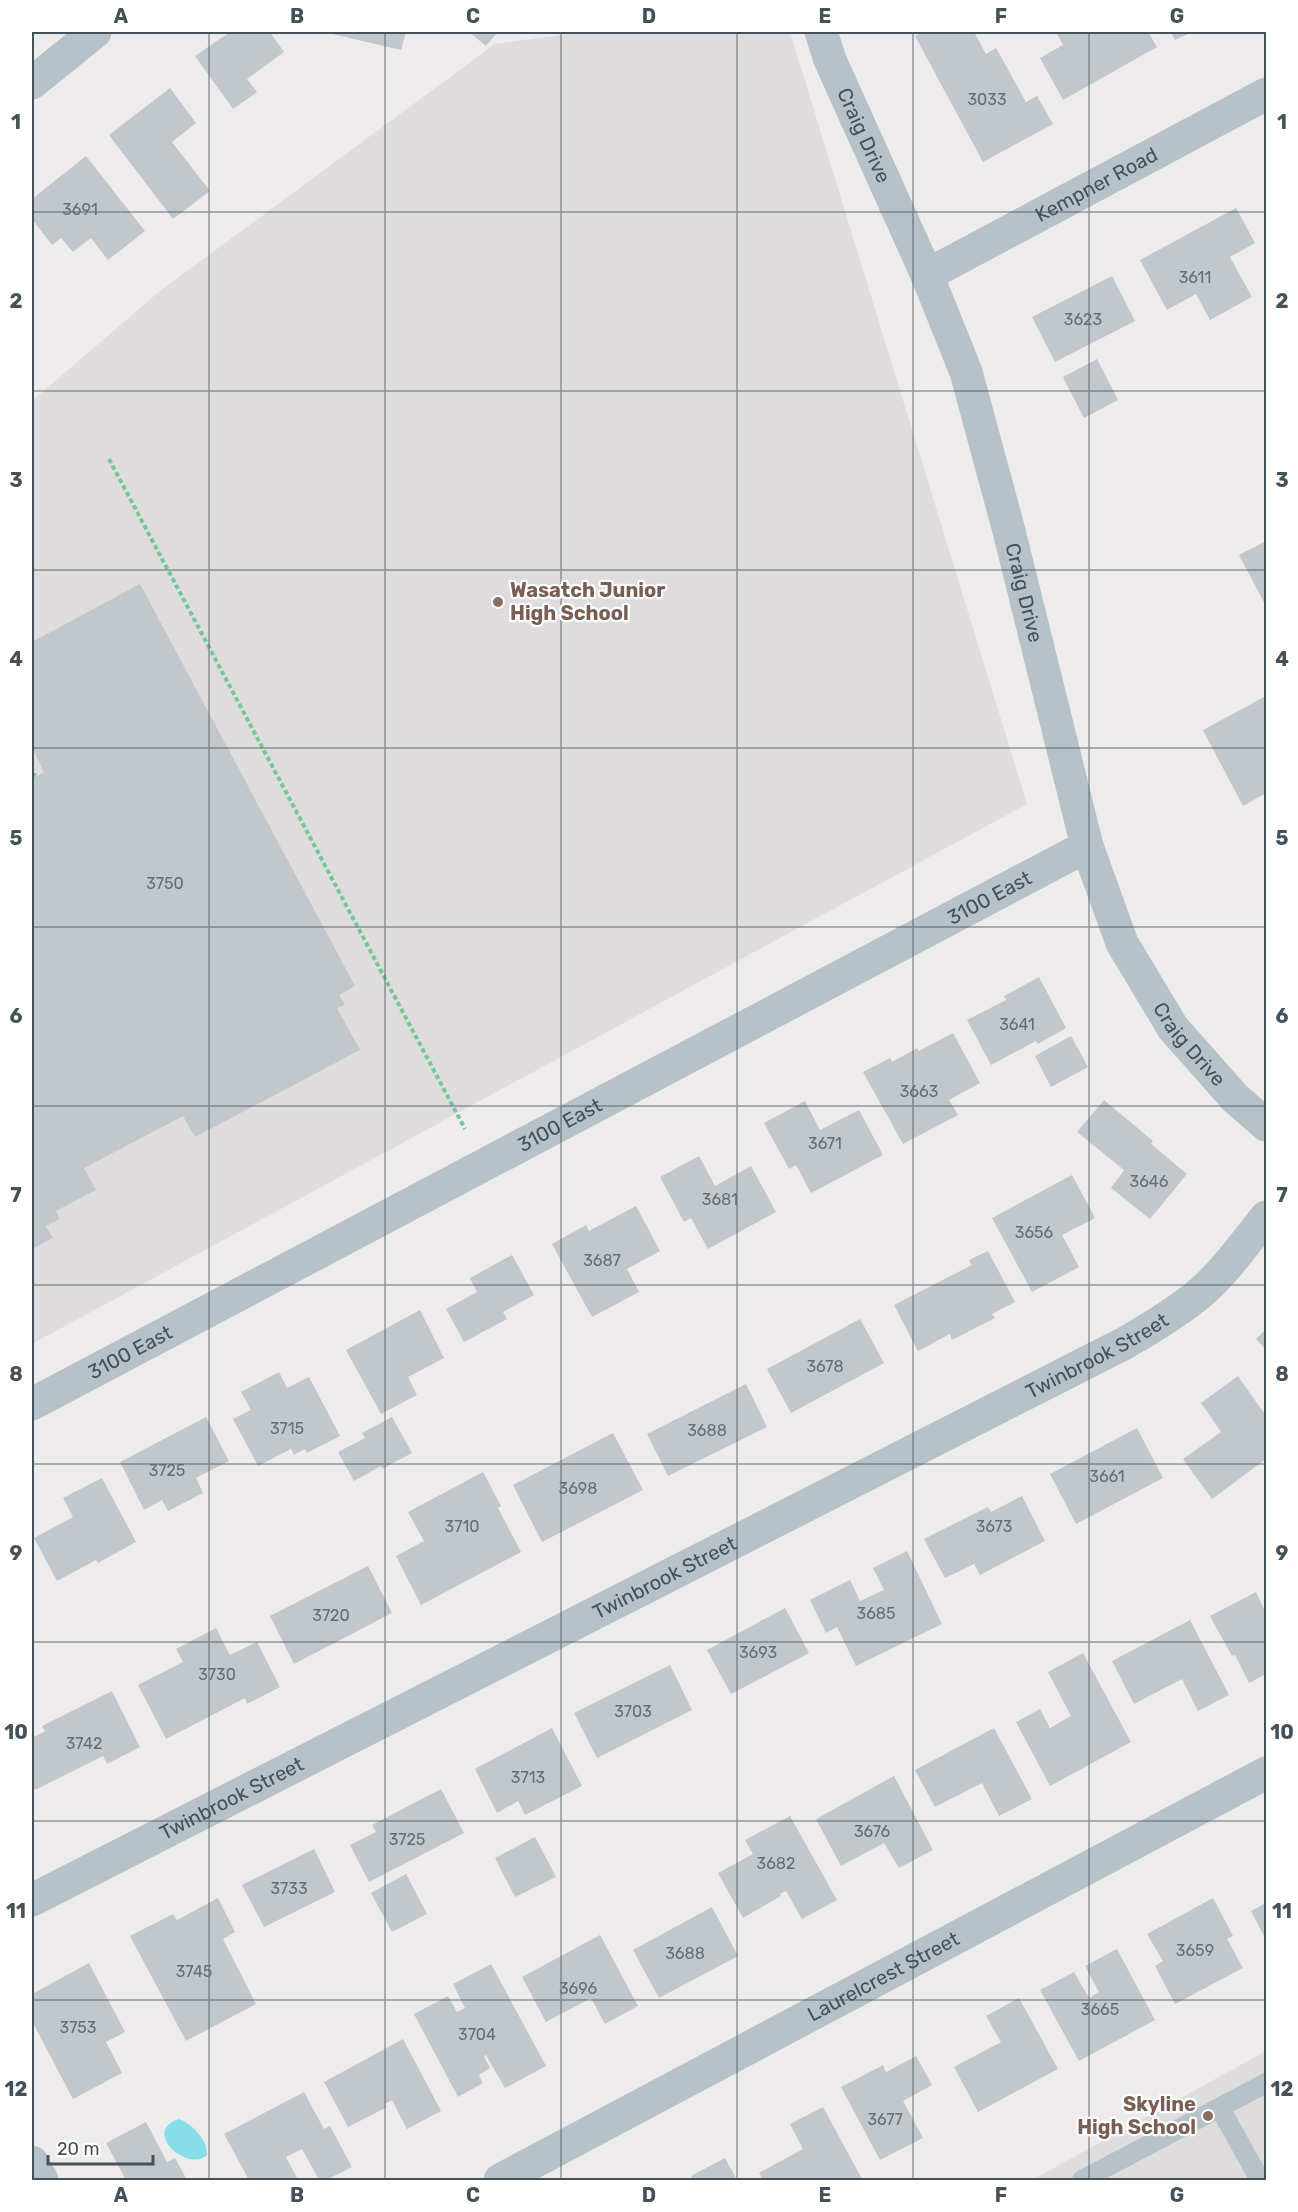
<svg xmlns="http://www.w3.org/2000/svg" width="1298" height="2212" viewBox="0 0 1298 2212" font-family="Rubik,sans-serif">
<style>
.education{fill:#dfdcdd}
.water{fill:#87dee8}
.building{fill:#c2c7cb}
.lines{fill:none;stroke-linecap:round;stroke-linejoin:round}
.path{stroke:#73c996;stroke-width:4;stroke-dasharray:4.5 3;stroke-linecap:butt}
.service{stroke:#b7c2c8;stroke-width:20}
.minor{stroke:#b7c2c8;stroke-width:33}
.tertiary{stroke:#b7c2c8;stroke-width:33}
.grid{fill:none;stroke:#455158;stroke-width:1.5;stroke-opacity:0.55}
.education-dot{fill:#8d6e63;stroke:#fff;stroke-width:2}
.labels{text-anchor:middle;dominant-baseline:central;stroke-width:4.5;stroke-linejoin:round;paint-order:stroke}
.number-label{font-size:16px;fill:#646e75}
.street-label{font-size:20px;fill:#455158;stroke:#fff}
.education-label{font-size:20px;font-weight:bold;fill:#785e54;stroke:#fff;text-anchor:start}
.neatline{fill:none;stroke:#455158;stroke-width:2}
.grid-label{font-size:20px;text-anchor:middle;font-weight:bold;fill:#455158}
</style>
<rect width="100%" height="100%" fill="#eeebec"/>
<g class="education">
<polygon points="582,32 790,32 1027,804 32,1344 32,401 160,291 495,44"/>
<polygon points="1266,2051 1266,2180 1032,2180"/>
</g>
<path class="water" d="M179,2119c12,4 29,21 28,36 -18,18 -67,-23 -28,-36z"/>
<g class="building">
<polygon points="230,32 270,32 284,52 247,79 257,92 233,109 195,56"/>
<polygon points="324,32 406,32 401,50"/>
<polygon points="469,32 498,32 486,46"/>
<polygon points="924,32 974,32 986,54 996,48 1026,102 1037,96 1053,124 983,162 915,36"/>
<polygon points="1056,32 1148,32 1157,47 1063,100 1040,58 1063,45"/>
<polygon points="1171,32 1192,32 1175,40"/>
<polygon points="170,88 196,123 172,142 210,191 173,219 109,135"/>
<polygon points="86,156 145,231 108,260 91,238 73,252 61,238 52,245 32,219 32,199"/>
<polygon points="1236,208 1255,243 1230,257 1252,297 1210,320 1196,294 1167,310 1140,260"/>
<polygon points="1112,276 1135,321 1055,362 1032,317"/>
<polygon points="1097,359 1118,400 1084,418 1063,377"/>
<polygon points="1266,541 1266,606 1239,555"/>
<polygon points="140,584 355,986 339,995 345,1005 337,1008 360,1050 195,1137 183,1116 84,1168 96,1190 56,1211 60,1219 46,1226 53,1238 32,1249 32,779 44,772 32,747 32,642"/>
<polygon points="1266,696 1266,793 1243,806 1203,730"/>
<polygon points="1039,977 1066,1028 1038,1044 1036,1041 991,1065 967,1020 1006,1000 1004,996"/>
<polygon points="953,1033 980,1083 949,1100 958,1115 903,1144 863,1072 890,1058 892,1062 917,1048 919,1051"/>
<polygon points="1071,1036 1088,1067 1051,1087 1035,1056"/>
<polygon points="1104,1100 1153,1141 1151,1144 1187,1174 1150,1219 1111,1188 1124,1170 1077,1132"/>
<polygon points="805,1101 820,1130 859,1110 883,1155 811,1193 796,1165 789,1169 764,1123"/>
<polygon points="699,1156 715,1186 751,1166 776,1212 708,1249 691,1218 684,1222 660,1177"/>
<polygon points="1072,1175 1095,1218 1062,1235 1079,1267 1032,1292 992,1218"/>
<polygon points="636,1206 660,1251 627,1269 639,1292 592,1317 552,1244 586,1225 589,1231"/>
<polygon points="988,1251 1015,1302 992,1314 995,1318 952,1340 950,1334 918,1351 894,1305 972,1265 969,1260"/>
<polygon points="512,1255 534,1295 503,1312 507,1319 464,1342 446,1309 477,1292 470,1278"/>
<polygon points="420,1310 444,1358 408,1377 417,1395 381,1414 346,1350"/>
<polygon points="860,1319 884,1363 791,1413 767,1369"/>
<polygon points="1266,1329 1266,1350 1256,1339"/>
<polygon points="279,1372 287,1388 309,1377 340,1436 307,1453 305,1449 294,1455 291,1449 258,1466 233,1419 251,1410 241,1392"/>
<polygon points="1238,1376 1266,1416 1266,1459 1212,1499 1183,1459 1221,1432 1201,1403"/>
<polygon points="746,1384 767,1427 668,1476 647,1434"/>
<polygon points="206,1417 229,1461 196,1478 203,1493 168,1511 162,1500 144,1510 120,1462"/>
<polygon points="392,1417 412,1453 382,1469 381,1466 354,1481 338,1452 365,1438 362,1433"/>
<polygon points="1137,1428 1163,1478 1076,1524 1050,1474"/>
<polygon points="613,1433 643,1490 542,1542 513,1485"/>
<polygon points="483,1472 501,1506 498,1508 521,1552 421,1605 396,1556 424,1541 408,1512"/>
<polygon points="102,1478 136,1542 98,1563 96,1560 57,1581 34,1538 73,1517 63,1498"/>
<polygon points="1022,1496 1045,1541 980,1575 974,1564 945,1578 924,1539 988,1507 991,1512"/>
<polygon points="907,1551 942,1624 856,1666 837,1627 826,1633 810,1600 850,1580 860,1601 884,1590 873,1568"/>
<polygon points="368,1566 392,1613 294,1664 270,1616"/>
<polygon points="1256,1592 1266,1613 1266,1674 1249,1683 1235,1655 1232,1656 1210,1616"/>
<polygon points="785,1608 809,1653 731,1694 707,1650"/>
<polygon points="1190,1620 1229,1695 1198,1711 1182,1679 1134,1704 1112,1661"/>
<polygon points="216,1628 230,1655 257,1642 280,1687 247,1704 245,1698 166,1739 138,1685 183,1662 176,1649"/>
<polygon points="1083,1653 1131,1742 1050,1786 1016,1722 1040,1709 1050,1728 1071,1716 1048,1672"/>
<polygon points="670,1665 692,1710 597,1758 574,1713"/>
<polygon points="112,1691 140,1747 107,1764 103,1756 35,1790 32,1782 32,1738 45,1731 42,1726"/>
<polygon points="552,1728 582,1786 525,1815 518,1801 497,1813 475,1769"/>
<polygon points="994,1728 1032,1799 999,1816 982,1783 935,1807 915,1770"/>
<polygon points="894,1776 933,1850 899,1868 884,1843 841,1866 816,1819"/>
<polygon points="441,1789 464,1833 369,1882 350,1845 376,1832 372,1825"/>
<polygon points="790,1816 837,1900 802,1919 786,1891 780,1894 781,1896 743,1918 718,1873 753,1854 745,1840"/>
<polygon points="535,1837 556,1877 515,1897 495,1858"/>
<polygon points="314,1849 335,1892 264,1927 242,1885"/>
<polygon points="406,1874 427,1914 392,1932 371,1893"/>
<polygon points="218,1898 235,1932 223,1939 256,2004 186,2041 130,1936 173,1914 177,1920"/>
<polygon points="1213,1898 1233,1936 1227,1939 1243,1968 1175,2004 1155,1966 1163,1961 1147,1934"/>
<polygon points="1266,1903 1266,1940 1251,1911"/>
<polygon points="712,1907 738,1956 659,1998 633,1950"/>
<polygon points="600,1935 638,2006 605,2024 591,1998 546,2022 522,1977"/>
<polygon points="1117,1949 1155,2020 1079,2061 1040,1990 1074,1972 1089,1998 1099,1992 1085,1966"/>
<polygon points="89,1963 125,2032 106,2042 122,2073 73,2099 32,2021 32,1994"/>
<polygon points="491,1964 546,2066 505,2088 486,2055 484,2056 490,2068 479,2075 483,2083 458,2097 414,2014 448,1996 457,2012 465,2008 453,1984"/>
<polygon points="1019,1998 1058,2069 978,2112 954,2067 1001,2042 986,2016"/>
<polygon points="403,2039 441,2111 407,2129 392,2100 385,2104 387,2107 348,2127 324,2082"/>
<polygon points="916,2056 932,2085 903,2101 923,2138 880,2160 841,2087 883,2065 886,2072"/>
<polygon points="304,2092 324,2129 330,2126 352,2167 326,2180 319,2180 302,2149 286,2157 298,2180 249,2180 224,2134"/>
<polygon points="823,2107 862,2179 763,2180 759,2173 803,2149 790,2124"/>
<polygon points="146,2122 167,2162 175,2158 187,2180 126,2180 106,2143"/>
<polygon points="725,2158 737,2180 693,2180 691,2176"/>
</g>
<g class="lines">
<g class="path">
<polyline points="109,459 465,1129"/>
<polyline points="32,774 37,776"/>
</g>
<g class="service">
<polyline points="1220,2108 1260,2180"/>
<polyline points="1082,2180 1266,2083"/>
</g>
<g class="minor">
<path id="s1" d="M821,32l9,28 97,215 39,97 43,159 78,315 35,97 51,85 62,70 31,27"/>
<polyline points="32,83 95,32"/>
<path id="s2" d="M927,275l339,-181"/>
<path id="s3" d="M32,1404l1055,-558"/>
<path id="s4" d="M32,1900l1093,-557c26,-15 51,-30 74,-49 26,-22 46,-51 67,-77"/>
<path id="s5" d="M500,2180l766,-407"/>
</g>
<polyline class="tertiary" points="32,2162 42,2180"/>
</g>
<path class="grid" d="M209,32v2148M385,32v2148M561,32v2148M737,32v2148M913,32v2148M1089,32v2148M32,212h1234M32,391h1234M32,570h1234M32,748h1234M32,927h1234M32,1106h1234M32,1285h1234M32,1464h1234M32,1642h1234M32,1821h1234M32,2000h1234"/>
<g class="education-dot">
<circle cx="498" cy="602" r="6"/>
<circle cx="1208" cy="2116" r="6"/>
</g>
<g class="labels">
<g class="number-label">
<text x="987" y="99">3033</text>
<text x="80" y="209">3691</text>
<text x="1195" y="277">3611</text>
<text x="1083" y="319">3623</text>
<text x="165" y="883">3750</text>
<text x="1017" y="1024">3641</text>
<text x="919" y="1091">3663</text>
<text x="825" y="1143">3671</text>
<text x="1149" y="1181">3646</text>
<text x="720" y="1199">3681</text>
<text x="1034" y="1232">3656</text>
<text x="602" y="1260">3687</text>
<text x="825" y="1366">3678</text>
<text x="287" y="1428">3715</text>
<text x="707" y="1430">3688</text>
<text x="167" y="1470">3725</text>
<text x="1107" y="1476">3661</text>
<text x="578" y="1488">3698</text>
<text x="462" y="1526">3710</text>
<text x="994" y="1526">3673</text>
<text x="876" y="1613">3685</text>
<text x="331" y="1615">3720</text>
<text x="758" y="1652">3693</text>
<text x="217" y="1674">3730</text>
<text x="633" y="1711">3703</text>
<text x="84" y="1743">3742</text>
<text x="528" y="1777">3713</text>
<text x="872" y="1831">3676</text>
<text x="407" y="1839">3725</text>
<text x="776" y="1863">3682</text>
<text x="289" y="1888">3733</text>
<text x="1195" y="1950">3659</text>
<text x="685" y="1953">3688</text>
<text x="194" y="1971">3745</text>
<text x="578" y="1988">3696</text>
<text x="1100" y="2009">3665</text>
<text x="78" y="2027">3753</text>
<text x="477" y="2034">3704</text>
<text x="885" y="2119">3677</text>
</g>
<g class="street-label">
<text stroke="none"><textPath href="#s1" startOffset="112">Craig Drive</textPath></text>
<text stroke="none"><textPath href="#s2" startOffset="192">Kempner Road</textPath></text>
<text stroke="none"><textPath href="#s1" startOffset="598">Craig Drive</textPath></text>
<text stroke="none"><textPath href="#s3" startOffset="1083">3100 East</textPath></text>
<text stroke="none"><textPath href="#s1" startOffset="1084">Craig Drive</textPath></text>
<text stroke="none"><textPath href="#s3" startOffset="597">3100 East</textPath></text>
<text stroke="none"><textPath href="#s3" startOffset="111">3100 East</textPath></text>
<text stroke="none"><textPath href="#s4" startOffset="1196">Twinbrook Street</textPath></text>
<text stroke="none"><textPath href="#s4" startOffset="710">Twinbrook Street</textPath></text>
<text stroke="none"><textPath href="#s4" startOffset="224">Twinbrook Street</textPath></text>
<text stroke="none"><textPath href="#s5" startOffset="434">Laurelcrest Street</textPath></text>
</g>
<g class="education-label">
<text x="510" y="590">Wasatch Junior<tspan x="510" dy="23">High School</tspan></text>
<text x="1196" y="2104" text-anchor="end">Skyline<tspan x="1196" dy="23">High School</tspan></text>
</g>
</g>
<rect width="1298" height="2212" fill="none" stroke="#ffffff" stroke-width="66"/>
<path d="M48 2155v9h105v-9" fill="none" stroke="#455158" stroke-width="3"/>
<text x="57" y="2155" font-size="18" fill="#455158" stroke="#ffffff" stroke-width="4.5" paint-order="stroke">20 m</text>
<rect x="33" y="33" width="1232" height="2146" class="neatline"/>
<g class="grid-label">
<text x="121" y="23">A</text>
<text x="297" y="23">B</text>
<text x="473" y="23">C</text>
<text x="649" y="23">D</text>
<text x="825" y="23">E</text>
<text x="1001" y="23">F</text>
<text x="1177" y="23">G</text>
<text x="16" y="129">1</text>
<text x="1282" y="129">1</text>
<text x="16" y="308">2</text>
<text x="1282" y="308">2</text>
<text x="16" y="487">3</text>
<text x="1282" y="487">3</text>
<text x="16" y="666">4</text>
<text x="1282" y="666">4</text>
<text x="16" y="845">5</text>
<text x="1282" y="845">5</text>
<text x="16" y="1023">6</text>
<text x="1282" y="1023">6</text>
<text x="16" y="1202">7</text>
<text x="1282" y="1202">7</text>
<text x="16" y="1381">8</text>
<text x="1282" y="1381">8</text>
<text x="16" y="1560">9</text>
<text x="1282" y="1560">9</text>
<text x="16" y="1739">10</text>
<text x="1282" y="1739">10</text>
<text x="16" y="1918">11</text>
<text x="1282" y="1918">11</text>
<text x="16" y="2096">12</text>
<text x="1282" y="2096">12</text>
<text x="121" y="2202">A</text>
<text x="297" y="2202">B</text>
<text x="473" y="2202">C</text>
<text x="649" y="2202">D</text>
<text x="825" y="2202">E</text>
<text x="1001" y="2202">F</text>
<text x="1177" y="2202">G</text>
</g>
</svg>
